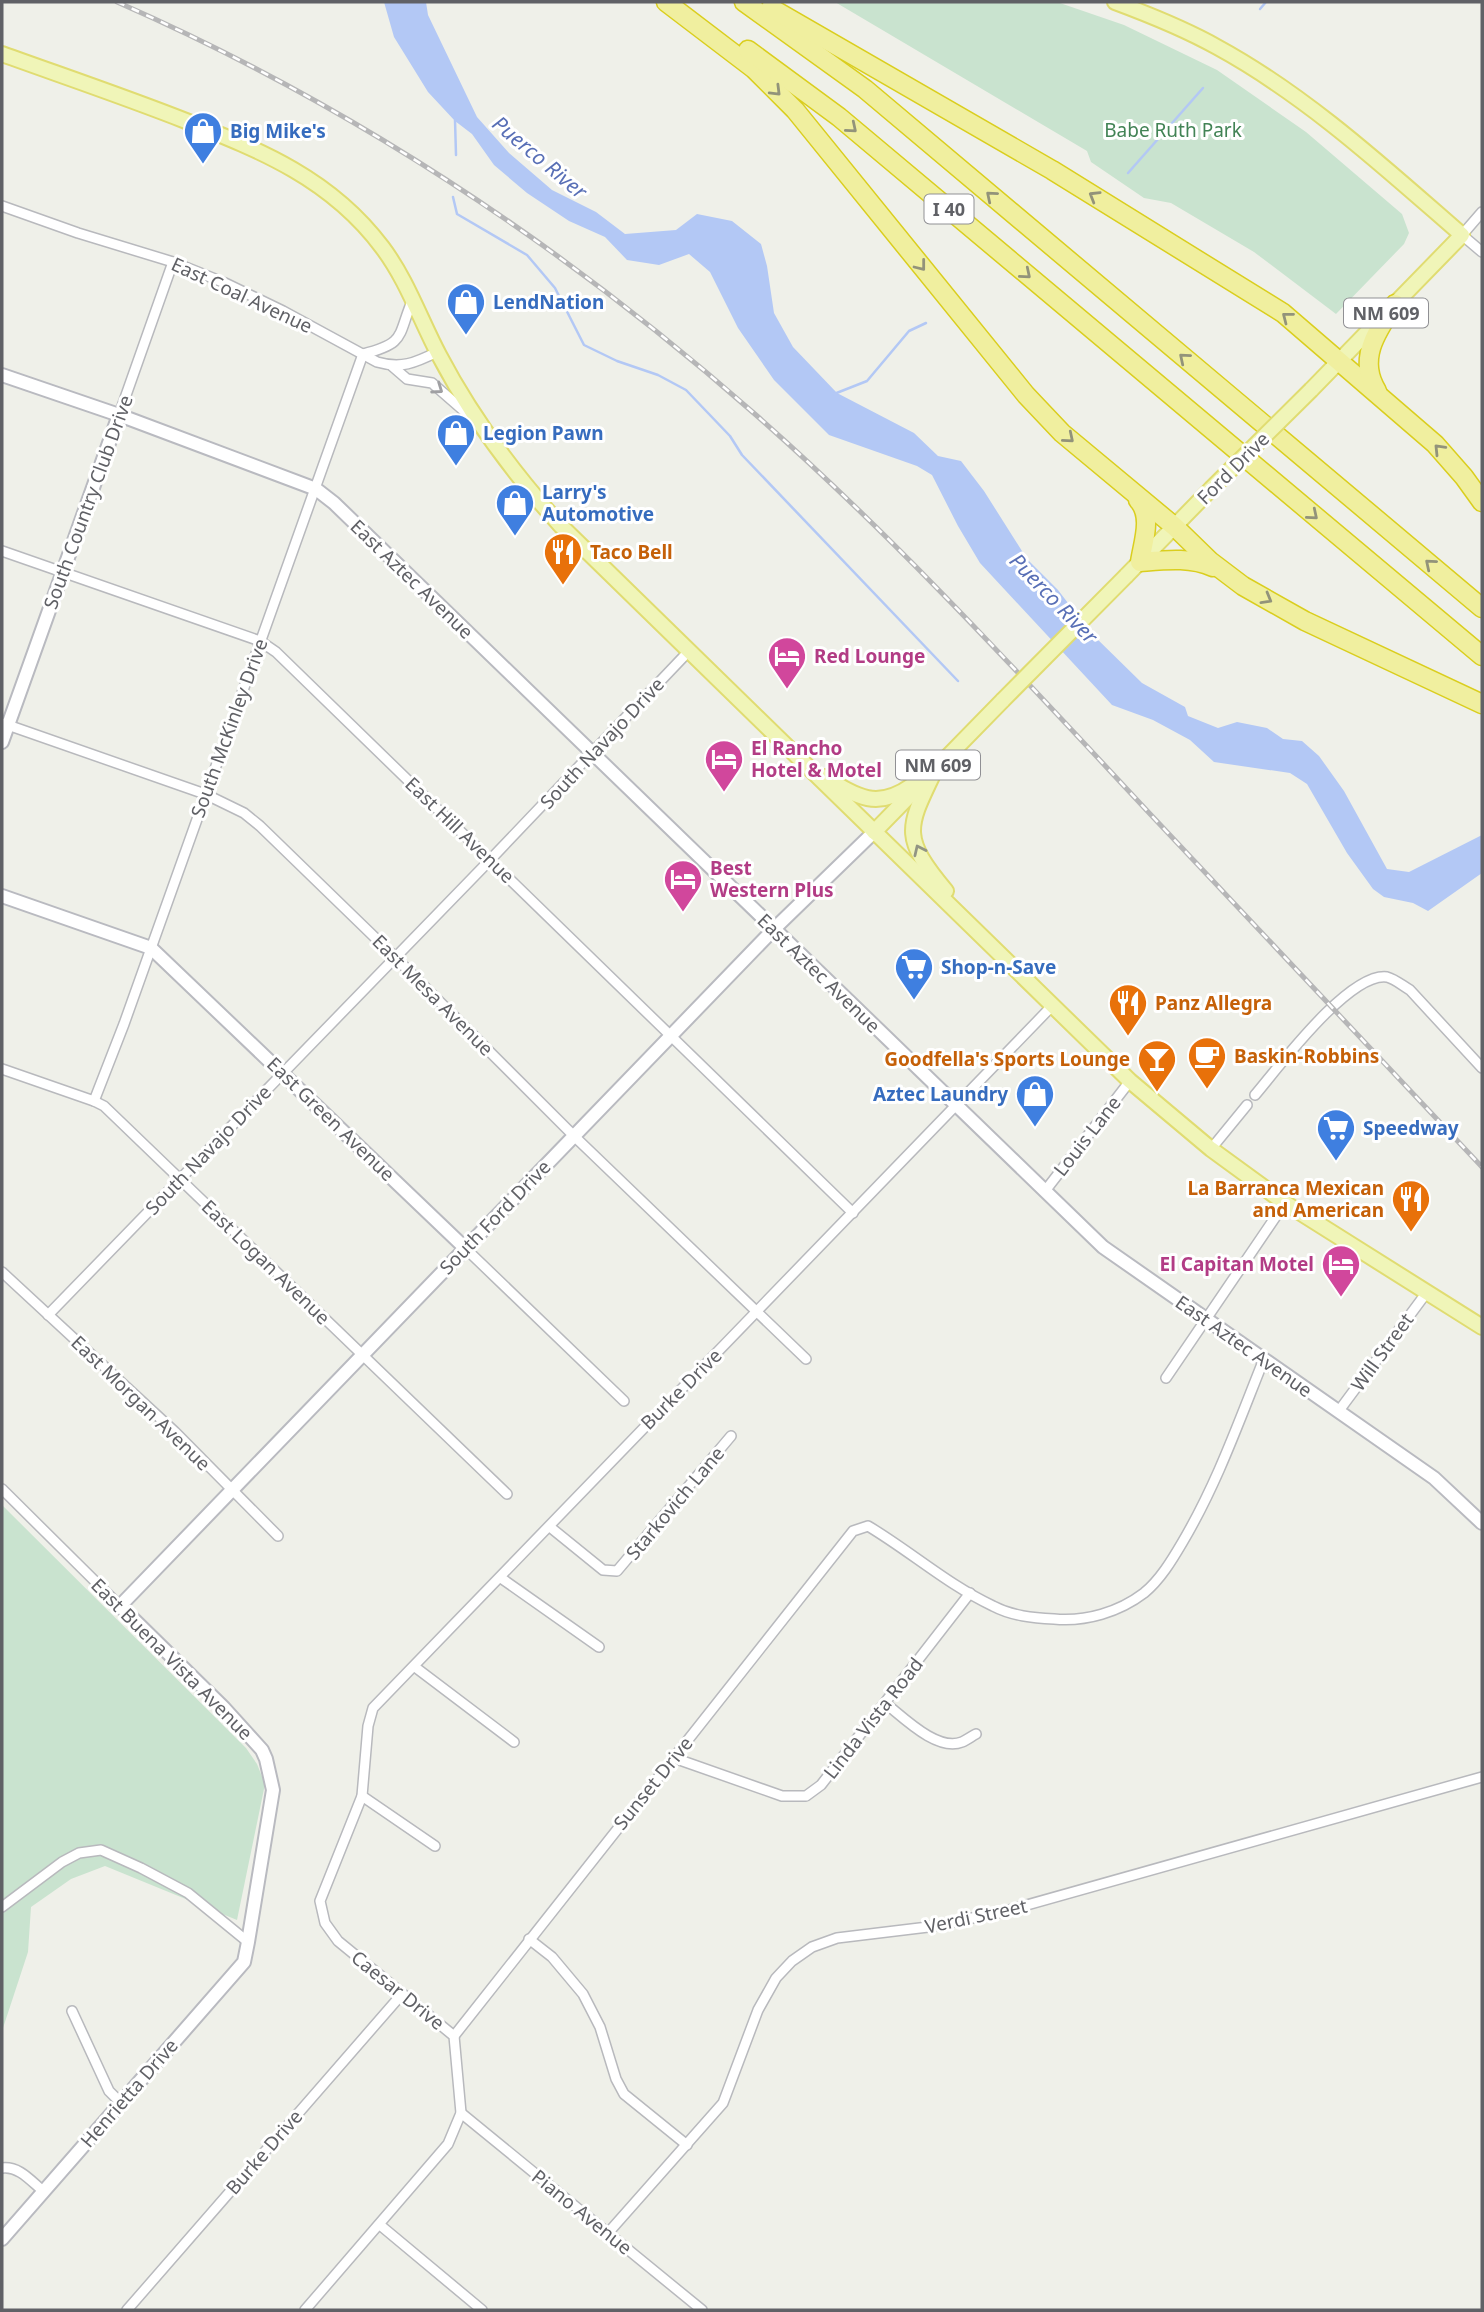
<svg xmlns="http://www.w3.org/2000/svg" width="1484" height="2312" viewBox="0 0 1484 2312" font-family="'Noto Sans',sans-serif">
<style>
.green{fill:#c9e3cf}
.water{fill:#b3c8f5}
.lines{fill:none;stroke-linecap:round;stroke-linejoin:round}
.stream{stroke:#b3c8f5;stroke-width:2.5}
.street-casing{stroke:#b8b9bd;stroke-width:12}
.secondary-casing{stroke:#b9bac0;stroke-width:16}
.primary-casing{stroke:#e0dc71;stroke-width:18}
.highway-casing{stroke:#dace1e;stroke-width:21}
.street{stroke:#fff;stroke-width:9}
.secondary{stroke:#fff;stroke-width:12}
.primary{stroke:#f0f5b8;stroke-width:14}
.highway{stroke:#f0ef9f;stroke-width:18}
.rail-casing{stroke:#b6b6b7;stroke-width:5}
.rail{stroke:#fff;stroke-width:2.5;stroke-dasharray:8;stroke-linecap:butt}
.primary-bridge-casing{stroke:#e0dc71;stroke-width:18;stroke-linecap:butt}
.primary-bridge{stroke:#f0f5b8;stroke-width:14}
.oneway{stroke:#92937a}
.oneway2{stroke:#a0a0a3}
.oneway3{stroke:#929583}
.labels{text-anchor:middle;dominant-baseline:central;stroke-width:6;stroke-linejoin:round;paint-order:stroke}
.shield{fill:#fff;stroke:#909094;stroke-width:2}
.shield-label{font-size:18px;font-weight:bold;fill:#606166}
.park-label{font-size:19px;fill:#428355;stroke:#fff}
.shop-label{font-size:19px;font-weight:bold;fill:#366cbe;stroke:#fff;text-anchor:start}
.street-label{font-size:19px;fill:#606166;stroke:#fff}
.food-label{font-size:19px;font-weight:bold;fill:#c56008;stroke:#fff;text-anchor:start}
.hotel-label{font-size:19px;font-weight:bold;fill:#b23c85;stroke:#fff;text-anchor:start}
.water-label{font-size:21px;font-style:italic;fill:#586fb6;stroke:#fff}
</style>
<rect width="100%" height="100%" fill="#eff0e9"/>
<g class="green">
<polygon points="835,2 1057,2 1124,25 1217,70 1306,132 1402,214 1409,233 1404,244 1336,314 1254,252 1171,203 1144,198 1091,162 1087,151"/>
<polygon points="2,1505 246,1748 257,1764 265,1784 237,1920 105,1866 71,1879 31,1907 28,1952 2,2031"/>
</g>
<polygon class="water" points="384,2 426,2 428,15 477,117 509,153 552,190 596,212 625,234 676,230 697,214 732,221 761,244 767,266 774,313 793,347 837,393 914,433 938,456 961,461 984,491 1027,559 1058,590 1091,633 1142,683 1185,707 1188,716 1218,728 1237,722 1267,728 1283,739 1302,741 1319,756 1344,791 1387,869 1409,872 1482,835 1482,873 1428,911 1413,903 1384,897 1373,889 1347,853 1307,784 1290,773 1214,762 1190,740 1153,720 1112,705 980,563 958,526 932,475 917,466 829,435 774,380 738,328 710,272 689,254 659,265 627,260 605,237 569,221 527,193 494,165 472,134 455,121 428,92 394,37"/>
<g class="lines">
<g class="stream">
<polyline points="1260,9 1266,2"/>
<polyline points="455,120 456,155"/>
<polyline points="1128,173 1203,88"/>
<polyline points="453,197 457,214 527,255 555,288 584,345 617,361 658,375 686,390 730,436 742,455 958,681"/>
<polyline points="834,394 867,381 909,331 926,323"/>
</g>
<g class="street-casing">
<g id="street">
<path d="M2,206l76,27 95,29 52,21 58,28 94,51c24,7 38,1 60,-10"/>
<polyline points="1482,212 1462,235 1482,252"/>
<path d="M363,354c44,-11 34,-18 50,-55"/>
<polyline points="392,366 407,379 432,383 471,417"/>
<polyline points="119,415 173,262"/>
<polyline points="2,551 260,641 276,652 853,1213"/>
<polyline points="2,723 205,794 244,813 260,826 395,957 574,1136 806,1359"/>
<polyline points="2,1069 94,1101 104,1106 507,1494"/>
<path d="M1255,1095c23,-27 94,-123 132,-118 8,2 16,9 23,13l72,78"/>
<polyline points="94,1101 124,1024 363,354"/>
<polyline points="1211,1149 1247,1105"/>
<polyline points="1045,1191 1130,1081"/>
<polyline points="465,1248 624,1401"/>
<polyline points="2,1272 175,1432 278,1536"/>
<polyline points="48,1315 490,860 688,652"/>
<polyline points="1166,1378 1285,1203"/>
<polyline points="1338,1412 1427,1292"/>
<polyline points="2,1489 120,1606"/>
<polyline points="550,1527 603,1570 617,1571 731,1436"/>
<polyline points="501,1578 599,1647"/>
<polyline points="415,1667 514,1742"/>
<path d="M885,1703c18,14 52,49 77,39 5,-2 10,-6 14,-8"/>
<polyline points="674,1758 782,1796 806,1796 821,1785 970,1593"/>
<polyline points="362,1796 435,1846"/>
<polyline points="2,1907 62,1862 79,1853 101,1850 141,1868 188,1893 248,1942"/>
<polyline points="529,1939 552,1957 583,1994 600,2027 616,2079 624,2094 687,2145"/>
<polyline points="72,2011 109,2091 121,2103"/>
<path d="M454,2036l399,-505 15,-5c42,25 80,59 125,80 19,10 40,12 61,13 32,3 65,-7 90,-26 16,-13 28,-33 38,-50 35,-59 57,-122 82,-184"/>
<polyline points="461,2113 702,2310"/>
<path d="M2,2168c17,-2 28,12 41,23"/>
<polyline points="380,2225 482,2310"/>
<polyline points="608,2233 723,2103 758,2010 776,1978 792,1961 812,1947 837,1938 928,1927 1002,1912 1482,1777"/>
<polyline points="127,2310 402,1994"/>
<polyline points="305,2310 448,2144 461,2113 454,2036 338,1941 325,1923 320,1901 362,1796 368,1726 373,1708 1052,1006"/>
</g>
</g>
<g class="secondary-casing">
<g id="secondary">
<polyline points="2,375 119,415 316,489 334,503 1103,1247 1434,1478 1482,1523"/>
<polyline points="2,742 119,415"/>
<polyline points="2,896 151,948 465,1248"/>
<polyline points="2,2239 244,1962 248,1942 273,1790 266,1759 262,1750 224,1708 120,1606 774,929 874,832"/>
</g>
</g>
<g class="primary-casing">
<g id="primary">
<path d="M1115,2c35,13 70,27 102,45 90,49 168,121 245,188l-151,155"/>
<path d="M2,54c61,22 123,43 184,67 76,30 145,58 196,126 25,33 38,72 57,108 33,63 74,118 122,171l569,555 81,68 74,54 197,124"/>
<polyline points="1126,576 1211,489"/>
<path d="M937,766c-29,61 -38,69 9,125"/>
<path d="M825,777c32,20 52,33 86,9"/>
<polyline points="874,832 1003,700"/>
</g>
</g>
<g class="highway-casing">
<g id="highway">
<polyline points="666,2 754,69 795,110 1026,395 1062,433 1175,527 1210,561 1243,586 1305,621 1482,704"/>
<polyline points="744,2 865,89 1482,608"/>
<polyline points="771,8 1052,170 1283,313 1435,444 1464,477 1482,502"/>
<polyline points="748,50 839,117 1482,656"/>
<path d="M1377,391c-20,-32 0,-60 18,-87"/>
<path d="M1138,500c15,16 5,42 2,62 26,-2 50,-5 73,5"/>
</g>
</g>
<use href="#street" class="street"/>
<use href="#secondary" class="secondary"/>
<use href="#primary" class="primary"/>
<use href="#highway" class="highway"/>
<g class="rail-casing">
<path id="rail" d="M117,2c233,102 448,245 639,413 141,124 268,264 396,401 110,117 220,234 330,351"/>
</g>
<use href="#rail" class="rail"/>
<g class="primary-bridge-casing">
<g id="primary-bridge">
<polyline points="1211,489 1311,390"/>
<polyline points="1003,700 1126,576"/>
</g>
</g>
<use href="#primary-bridge" class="primary-bridge"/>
</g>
<defs><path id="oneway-chevron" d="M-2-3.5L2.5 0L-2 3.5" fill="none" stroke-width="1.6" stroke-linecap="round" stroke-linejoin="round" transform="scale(1.75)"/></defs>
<g class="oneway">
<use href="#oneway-chevron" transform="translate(776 91) rotate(45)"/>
<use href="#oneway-chevron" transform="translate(852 128) rotate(40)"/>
<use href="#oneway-chevron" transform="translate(991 196) rotate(-140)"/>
<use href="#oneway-chevron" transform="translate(1094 196) rotate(-149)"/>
<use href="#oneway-chevron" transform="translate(921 266) rotate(52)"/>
<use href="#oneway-chevron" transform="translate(1026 274) rotate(40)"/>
<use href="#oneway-chevron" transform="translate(1287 317) rotate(-142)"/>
<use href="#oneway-chevron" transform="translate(1184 358) rotate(-140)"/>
<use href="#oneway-chevron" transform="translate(1069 438) rotate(40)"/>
<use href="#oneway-chevron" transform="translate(1439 449) rotate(-134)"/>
<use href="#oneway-chevron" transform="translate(1313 515) rotate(40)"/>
<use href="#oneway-chevron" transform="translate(1430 564) rotate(-140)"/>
<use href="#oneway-chevron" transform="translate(1267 599) rotate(30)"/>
</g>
<use class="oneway2" href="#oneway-chevron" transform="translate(438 389) rotate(35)"/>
<use class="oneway3" href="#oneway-chevron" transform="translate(919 850) rotate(-115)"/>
<defs>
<g id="shop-pin" transform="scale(2.0125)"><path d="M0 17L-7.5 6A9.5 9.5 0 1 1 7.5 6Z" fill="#3f7fe0" stroke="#fff"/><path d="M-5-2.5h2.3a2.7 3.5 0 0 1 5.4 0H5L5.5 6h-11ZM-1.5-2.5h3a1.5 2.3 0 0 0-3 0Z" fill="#fff"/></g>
<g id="restaurant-pin" transform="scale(2.0125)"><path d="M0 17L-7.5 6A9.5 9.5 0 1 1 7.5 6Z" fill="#e8710a" stroke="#fff"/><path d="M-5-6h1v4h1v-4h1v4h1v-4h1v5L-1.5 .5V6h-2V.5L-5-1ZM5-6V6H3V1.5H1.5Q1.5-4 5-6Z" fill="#fff"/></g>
<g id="hotel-pin" transform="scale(2.0125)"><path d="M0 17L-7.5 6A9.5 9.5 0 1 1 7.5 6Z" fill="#d1479c" stroke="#fff"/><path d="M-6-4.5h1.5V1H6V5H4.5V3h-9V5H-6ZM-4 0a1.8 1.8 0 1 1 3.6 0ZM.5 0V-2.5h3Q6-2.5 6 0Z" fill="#fff"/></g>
<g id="supermarket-pin" transform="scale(2.0125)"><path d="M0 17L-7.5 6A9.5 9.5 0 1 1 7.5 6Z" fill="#3f7fe0" stroke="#fff"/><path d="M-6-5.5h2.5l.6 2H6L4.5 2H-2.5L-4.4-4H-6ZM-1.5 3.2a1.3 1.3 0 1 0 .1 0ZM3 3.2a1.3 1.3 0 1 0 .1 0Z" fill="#fff"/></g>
<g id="cafe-pin" transform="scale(2.0125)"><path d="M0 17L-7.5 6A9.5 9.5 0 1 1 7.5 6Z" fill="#e8710a" stroke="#fff"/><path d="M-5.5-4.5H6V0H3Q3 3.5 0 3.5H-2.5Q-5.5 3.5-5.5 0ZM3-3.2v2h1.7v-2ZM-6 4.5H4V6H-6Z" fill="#fff"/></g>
<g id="bar-pin" transform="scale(2.0125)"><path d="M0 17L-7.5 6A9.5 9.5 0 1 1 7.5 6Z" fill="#e8710a" stroke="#fff"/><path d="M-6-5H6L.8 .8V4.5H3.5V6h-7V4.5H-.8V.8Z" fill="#fff"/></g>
</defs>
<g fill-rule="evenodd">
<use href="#shop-pin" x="203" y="131"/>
<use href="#shop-pin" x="466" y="302"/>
<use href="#shop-pin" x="456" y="433"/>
<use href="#shop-pin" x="515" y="503"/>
<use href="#restaurant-pin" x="563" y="552"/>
<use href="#hotel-pin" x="787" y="656"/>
<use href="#hotel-pin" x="724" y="759"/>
<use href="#hotel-pin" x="683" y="879"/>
<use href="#supermarket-pin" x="914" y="967"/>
<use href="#restaurant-pin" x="1128" y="1003"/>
<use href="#cafe-pin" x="1207" y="1056"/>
<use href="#bar-pin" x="1157" y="1059"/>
<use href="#shop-pin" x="1035" y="1094"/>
<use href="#supermarket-pin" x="1336" y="1128"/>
<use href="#restaurant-pin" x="1411" y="1199"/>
<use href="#hotel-pin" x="1341" y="1264"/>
</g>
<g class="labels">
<g class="shield">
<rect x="924.5" y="194.5" width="49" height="29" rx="5"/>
<rect x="1344" y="298.5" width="84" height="29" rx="5"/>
<rect x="896" y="750.5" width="84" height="29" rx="5"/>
</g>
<g class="shield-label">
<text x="949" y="209">I 40</text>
<text x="1386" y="313">NM 609</text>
<text x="938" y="765">NM 609</text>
</g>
<g class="park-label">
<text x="1173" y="130">Babe Ruth Park</text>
</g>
<g class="shop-label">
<text x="230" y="131">Big Mike's</text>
<text x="493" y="302">LendNation</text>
<text x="483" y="433">Legion Pawn</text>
<text x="542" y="492">Larry's<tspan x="542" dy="22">Automotive</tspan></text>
<text x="941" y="967">Shop-n-Save</text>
<text x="1008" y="1094" text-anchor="end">Aztec Laundry</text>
<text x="1363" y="1128">Speedway</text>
</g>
<g class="street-label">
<text transform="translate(242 295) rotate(25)">East Coal Avenue</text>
<text transform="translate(1233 468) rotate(-45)">Ford Drive</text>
<text transform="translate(88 502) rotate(-70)">South Country Club Drive</text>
<text transform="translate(412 579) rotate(44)">East Aztec Avenue</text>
<text transform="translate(229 728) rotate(-70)">South McKinley Drive</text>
<text transform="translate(602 743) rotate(-47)">South Navajo Drive</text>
<text transform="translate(460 830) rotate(44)">East Hill Avenue</text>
<text transform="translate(819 973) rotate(44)">East Aztec Avenue</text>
<text transform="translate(433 995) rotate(45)">East Mesa Avenue</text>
<text transform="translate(331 1119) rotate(44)">East Green Avenue</text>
<text transform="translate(1087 1136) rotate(-52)">Louis Lane</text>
<text transform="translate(208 1150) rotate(-46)">South Navajo Drive</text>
<text transform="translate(495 1217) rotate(-46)">South Ford Drive</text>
<text transform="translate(266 1262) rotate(44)">East Logan Avenue</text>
<text transform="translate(1244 1346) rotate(35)">East Aztec Avenue</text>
<text transform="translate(1382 1352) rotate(-54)">Will Street</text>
<text transform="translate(681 1389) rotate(-45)">Burke Drive</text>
<text transform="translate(141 1403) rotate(44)">East Morgan Avenue</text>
<text transform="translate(675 1503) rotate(-50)">Starkovich Lane</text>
<text transform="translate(172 1659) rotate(45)">East Buena Vista Avenue</text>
<text transform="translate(873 1718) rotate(-52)">Linda Vista Road</text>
<text transform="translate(653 1783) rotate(-51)">Sunset Drive</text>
<text transform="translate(976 1916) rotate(-12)">Verdi Street</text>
<text transform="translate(398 1990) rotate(39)">Caesar Drive</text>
<text transform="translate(129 2093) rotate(-49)">Henrietta Drive</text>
<text transform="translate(264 2152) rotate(-49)">Burke Drive</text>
<text transform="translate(582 2212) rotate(39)">Piano Avenue</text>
</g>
<g class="food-label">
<text x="590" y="552">Taco Bell</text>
<text x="1155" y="1003">Panz Allegra</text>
<text x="1234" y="1056">Baskin-Robbins</text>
<text x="1130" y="1059" text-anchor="end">Goodfella's Sports Lounge</text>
<text x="1384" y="1188" text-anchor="end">La Barranca Mexican<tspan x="1384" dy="22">and American</tspan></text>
</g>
<g class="hotel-label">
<text x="814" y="656">Red Lounge</text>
<text x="751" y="748">El Rancho<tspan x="751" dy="22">Hotel &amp; Motel</tspan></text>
<text x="710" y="868">Best<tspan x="710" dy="22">Western Plus</tspan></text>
<text x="1314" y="1264" text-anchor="end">El Capitan Motel</text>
</g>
<g class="water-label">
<text transform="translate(540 157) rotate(40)">Puerco River</text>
<text transform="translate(1054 598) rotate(46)">Puerco River</text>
</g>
</g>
<rect width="1484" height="2312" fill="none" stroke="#606166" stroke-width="7"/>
</svg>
